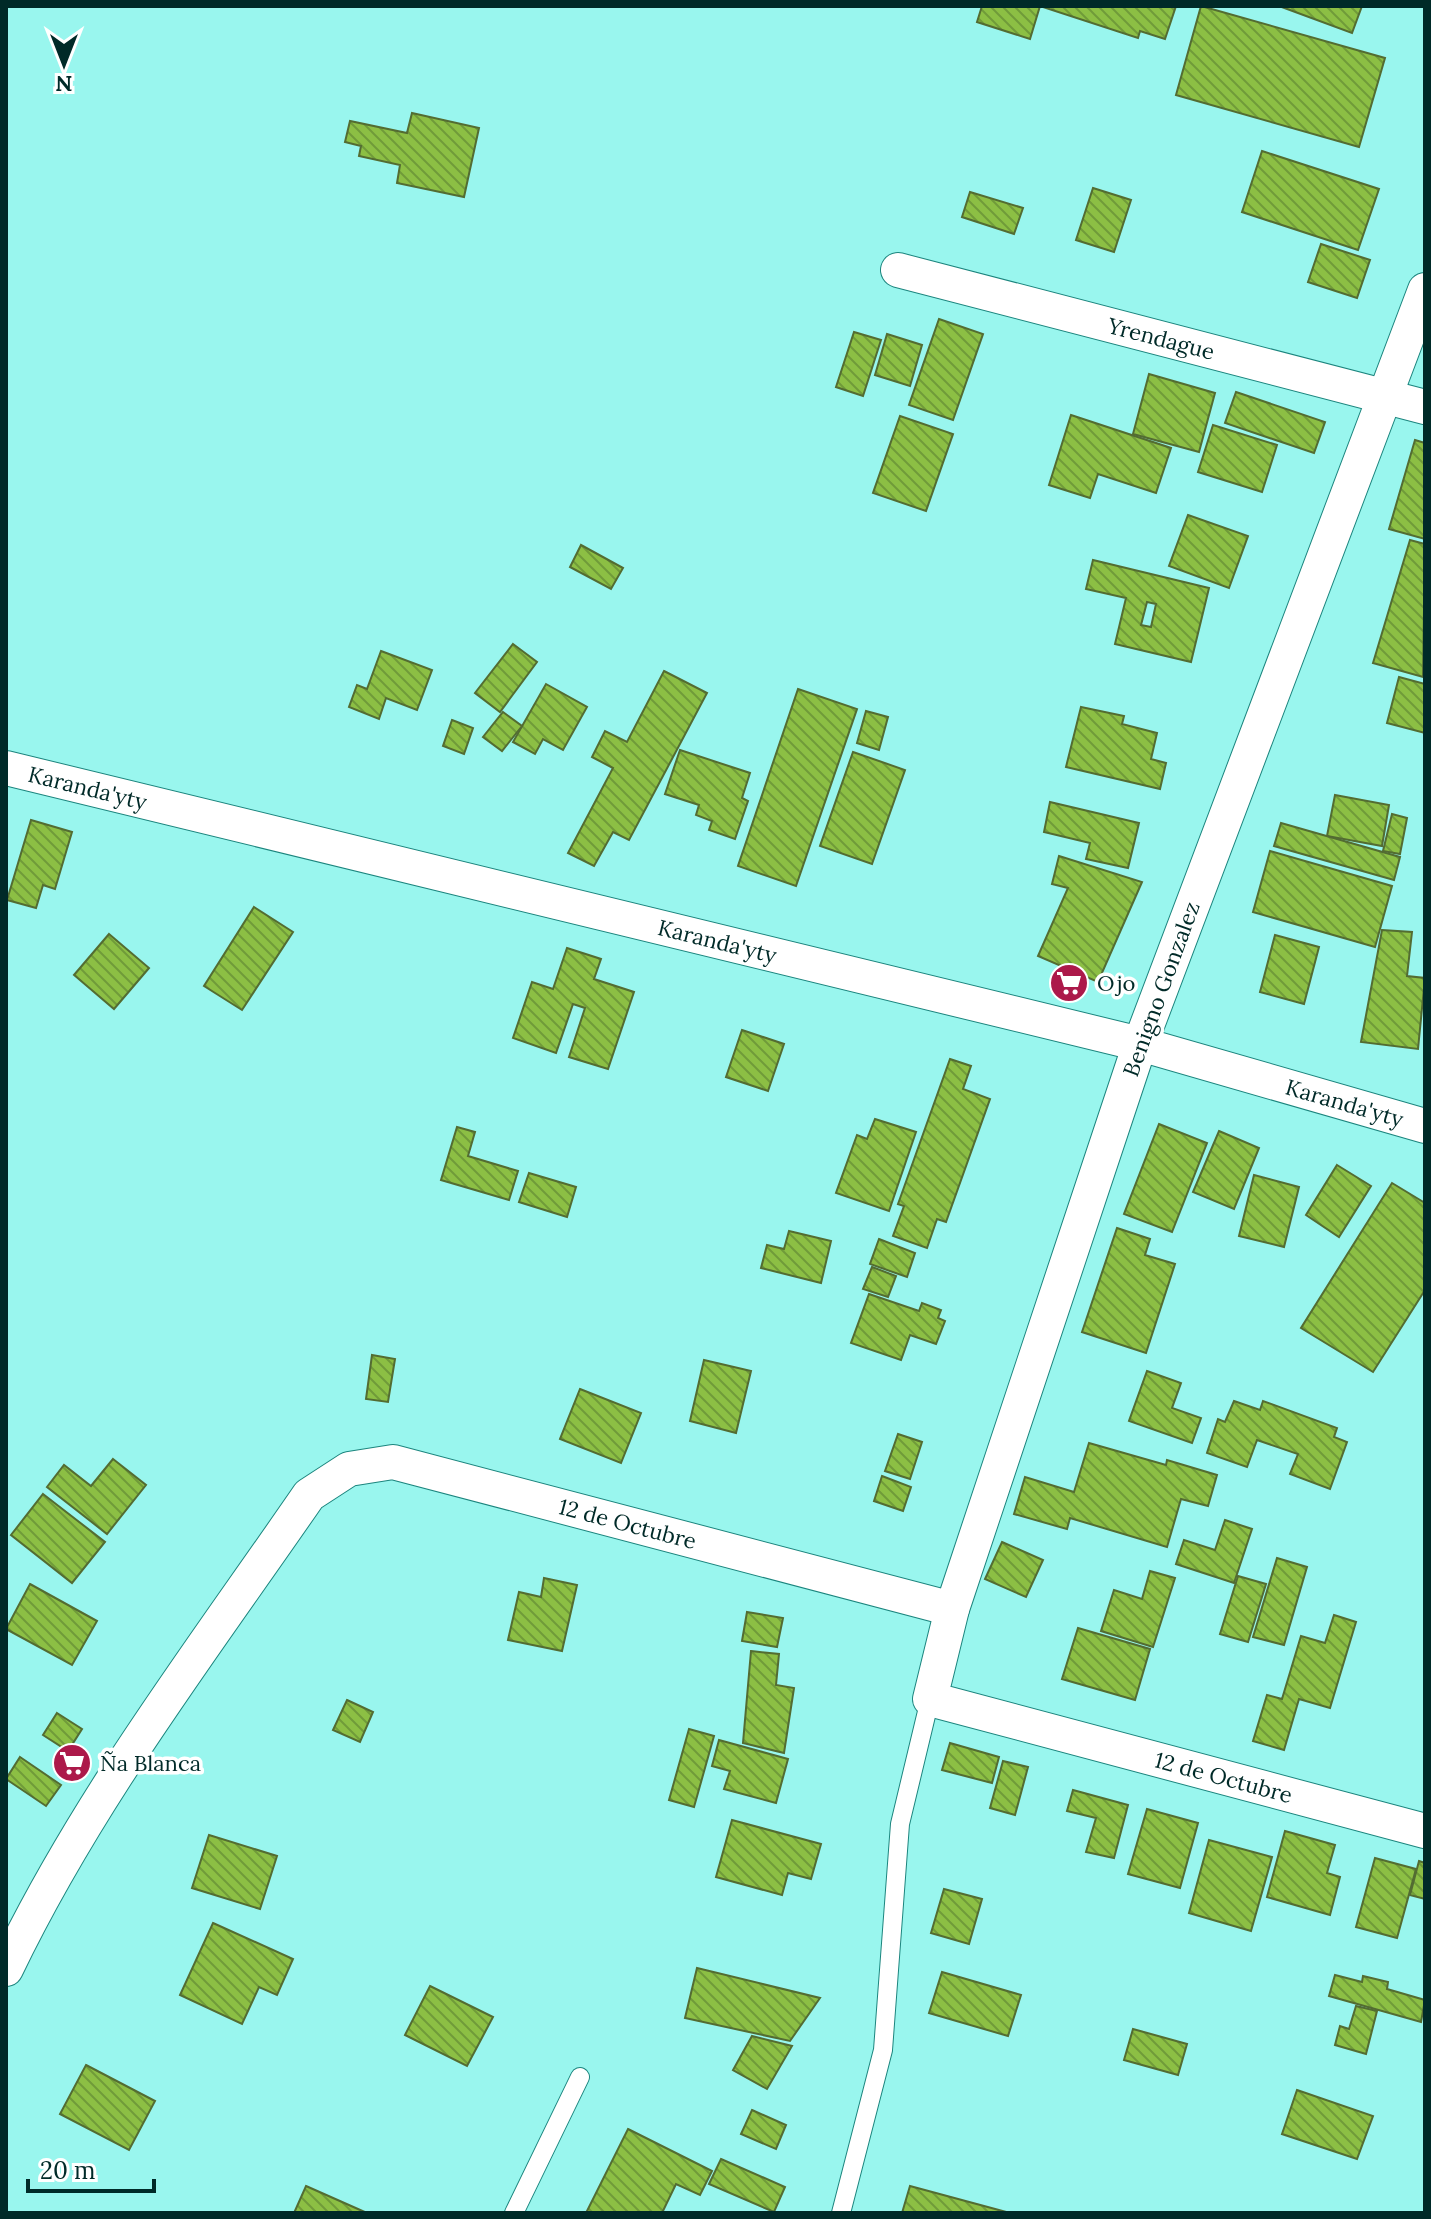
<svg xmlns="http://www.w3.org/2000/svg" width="1431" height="2219" viewBox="0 0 1431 2219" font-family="Lora,serif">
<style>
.building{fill:url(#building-back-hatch);stroke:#536c32;stroke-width:2;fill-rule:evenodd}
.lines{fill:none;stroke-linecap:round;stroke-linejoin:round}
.lane-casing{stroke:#1c857e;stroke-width:20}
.street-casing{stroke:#1c857e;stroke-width:36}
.lane{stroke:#fff;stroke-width:18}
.street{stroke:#fff;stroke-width:34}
.labels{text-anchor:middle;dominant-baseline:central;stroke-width:7;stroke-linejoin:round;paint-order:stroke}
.street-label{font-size:22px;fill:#002a28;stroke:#fff}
.poi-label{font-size:22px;fill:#002a28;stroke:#fff;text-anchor:start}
</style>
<defs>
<pattern id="building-back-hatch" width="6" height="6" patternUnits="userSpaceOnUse" patternTransform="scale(2)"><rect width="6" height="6" fill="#8cbf44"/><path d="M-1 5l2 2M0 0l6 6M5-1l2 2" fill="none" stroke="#709b39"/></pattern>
</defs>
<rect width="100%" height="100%" fill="#99f6ee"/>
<g class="building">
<polygon points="982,6 1176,6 1165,39 1140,31 1138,38 1040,6 1030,39 977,22"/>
<polygon points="1201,6 1385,58 1359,147 1176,95"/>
<polygon points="1279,6 1362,6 1352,33"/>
<polygon points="412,113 479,128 464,197 397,183 400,165 359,156 361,146 345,142 350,121 407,133"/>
<polygon points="1262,151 1379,189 1358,250 1242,212"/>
<polygon points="1093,188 1131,200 1114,252 1076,240"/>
<polygon points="970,192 1023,208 1014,234 962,217"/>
<polygon points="1321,244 1370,260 1357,298 1308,282"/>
<polygon points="939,319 983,334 953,420 909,405"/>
<polygon points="854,332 881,340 863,396 836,387"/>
<polygon points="887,334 922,345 910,386 875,375"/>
<polygon points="1149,374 1215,393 1199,452 1133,434"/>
<polygon points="1236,392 1325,422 1314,453 1225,423"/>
<polygon points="1071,415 1171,448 1156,493 1098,474 1090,498 1049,485"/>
<polygon points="900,416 953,434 926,511 873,493"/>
<polygon points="1213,425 1277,445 1262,492 1198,472"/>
<polygon points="1415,440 1425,443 1425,539 1389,529"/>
<polygon points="1188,515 1248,536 1229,588 1169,566"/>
<polygon points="1410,540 1425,544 1423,677 1373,663"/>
<polygon points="581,545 623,568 611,589 570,567"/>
<path d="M1093,560l116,28 -18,74 -76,-18 11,-46 -40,-9zM1147,602l9,2 -5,23 -10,-2z"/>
<polygon points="513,644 537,662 500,712 475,693"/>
<polygon points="381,651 432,670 417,710 386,698 379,719 349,707 357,685 367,689"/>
<polygon points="664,671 707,693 629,840 613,832 594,866 568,853 613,768 592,757 605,731 627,742"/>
<polygon points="1399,677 1425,684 1425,733 1387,723"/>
<polygon points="546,684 587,707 563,750 543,739 535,754 513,742"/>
<polygon points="798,689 857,709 796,886 738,866"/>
<polygon points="1081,707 1124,716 1122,724 1157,733 1151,759 1166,763 1160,789 1066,767"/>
<polygon points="866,711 888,717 879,750 857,743"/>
<polygon points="503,712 522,726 502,751 483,737"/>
<polygon points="452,720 473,728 464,754 443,746"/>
<polygon points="680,750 750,773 742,798 748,801 735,839 709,830 712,821 696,815 699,805 665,794"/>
<polygon points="853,752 905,770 872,864 820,846"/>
<polygon points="1335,795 1389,805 1382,846 1327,836"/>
<polygon points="1050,802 1139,823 1128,868 1086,859 1090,843 1044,832"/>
<polygon points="1392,814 1407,818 1400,854 1383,851"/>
<polygon points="31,820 72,832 55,889 43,885 36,908 7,900"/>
<polygon points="1281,823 1400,857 1394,880 1274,846"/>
<polygon points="1270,851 1392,886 1375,947 1253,912"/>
<polygon points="1059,856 1142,882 1098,982 1038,956 1068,888 1052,884"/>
<polygon points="254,907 293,932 242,1010 204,986"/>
<polygon points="1382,930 1412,932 1407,976 1425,978 1418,1049 1361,1042"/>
<polygon points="109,934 149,968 114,1009 74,975"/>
<polygon points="1275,935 1319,947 1304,1004 1260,992"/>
<polygon points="567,948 601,959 594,979 634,992 608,1069 569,1057 585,1008 573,1004 556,1053 513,1038 532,982 553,989"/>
<polygon points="742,1030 784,1044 768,1091 726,1077"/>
<polygon points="950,1059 971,1066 963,1089 990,1099 946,1222 937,1219 927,1248 893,1236 904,1206 898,1204"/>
<polygon points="875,1119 916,1132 889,1211 836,1193 857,1135 867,1139"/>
<polygon points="1159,1124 1207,1143 1172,1232 1124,1214"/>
<polygon points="457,1127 475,1132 468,1156 518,1171 509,1200 441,1180"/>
<polygon points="1219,1131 1259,1148 1234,1209 1193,1192"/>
<polygon points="1337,1165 1371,1186 1339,1237 1306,1215"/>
<polygon points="529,1173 576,1187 567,1217 519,1202"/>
<polygon points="1254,1175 1299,1187 1284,1247 1239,1236"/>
<polygon points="1392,1183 1425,1203 1425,1290 1373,1372 1301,1328"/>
<polygon points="1117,1228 1150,1239 1145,1255 1175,1264 1146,1353 1082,1332"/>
<polygon points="789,1231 831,1241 821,1283 761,1268 767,1245 784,1249"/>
<polygon points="879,1239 915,1253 907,1277 870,1264"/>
<polygon points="872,1267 896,1276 888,1297 863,1289"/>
<polygon points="869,1294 919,1311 922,1303 941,1310 938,1318 945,1321 936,1344 910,1335 901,1360 851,1343"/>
<polygon points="372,1355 395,1359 388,1402 366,1399"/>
<polygon points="704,1360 751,1371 736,1433 690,1421"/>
<polygon points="1147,1371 1181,1383 1172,1408 1201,1418 1192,1443 1129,1421"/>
<polygon points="580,1389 641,1413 621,1463 560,1439"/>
<polygon points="1234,1401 1260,1410 1263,1401 1337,1428 1334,1437 1347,1442 1330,1489 1290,1474 1298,1454 1257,1440 1247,1467 1207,1453 1218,1419 1225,1422"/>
<polygon points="898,1434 922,1442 910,1479 885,1471"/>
<polygon points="1089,1443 1166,1465 1167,1460 1217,1475 1208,1506 1181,1499 1167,1547 1070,1518 1067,1529 1014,1514 1025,1477 1074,1492"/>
<polygon points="113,1459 146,1485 107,1534 47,1487 64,1465 91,1486"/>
<polygon points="882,1476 911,1487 903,1511 874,1501"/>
<polygon points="43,1494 105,1542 72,1583 11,1535"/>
<polygon points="1225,1520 1252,1529 1234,1583 1176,1564 1184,1540 1215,1550"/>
<polygon points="1002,1542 1043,1560 1026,1597 985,1579"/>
<polygon points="1277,1558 1307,1567 1284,1645 1253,1637"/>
<polygon points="1150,1571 1175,1578 1153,1647 1101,1631 1114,1590 1142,1599"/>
<polygon points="1238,1576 1266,1584 1248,1642 1220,1634"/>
<polygon points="544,1578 577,1585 562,1651 508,1640 519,1592 541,1597"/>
<polygon points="30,1584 97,1621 72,1665 6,1629"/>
<polygon points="747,1612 783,1618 777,1647 742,1641"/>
<polygon points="1334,1615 1356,1622 1330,1708 1299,1699 1284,1750 1253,1741 1267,1695 1282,1699 1301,1636 1325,1643"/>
<polygon points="1078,1628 1150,1649 1135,1700 1062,1679"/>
<polygon points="751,1651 779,1654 776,1685 794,1688 784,1753 743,1743"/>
<polygon points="347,1700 373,1712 360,1742 333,1730"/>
<polygon points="57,1713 82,1729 68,1751 43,1735"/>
<polygon points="689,1729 714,1736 694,1807 669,1800"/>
<polygon points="719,1740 788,1759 776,1803 724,1789 730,1771 712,1766"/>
<polygon points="950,1743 999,1757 992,1783 942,1770"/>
<polygon points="20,1757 61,1785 46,1806 6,1779"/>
<polygon points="1003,1761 1028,1767 1015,1815 990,1808"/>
<polygon points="1073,1790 1128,1805 1114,1858 1086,1852 1096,1818 1067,1811"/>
<polygon points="1147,1809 1198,1823 1180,1888 1128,1874"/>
<polygon points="732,1820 821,1844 811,1879 788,1873 782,1895 716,1877"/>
<polygon points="1285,1831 1335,1845 1327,1873 1340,1877 1330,1915 1267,1897"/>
<polygon points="209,1835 277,1856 260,1909 192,1888"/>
<polygon points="1209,1840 1272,1857 1251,1931 1189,1913"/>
<polygon points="1375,1858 1416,1869 1397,1938 1356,1927"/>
<polygon points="1419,1861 1425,1863 1425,1899 1410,1895"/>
<polygon points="944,1889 982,1899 969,1944 931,1933"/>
<polygon points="213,1923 293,1959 277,1995 259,1987 242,2024 180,1995"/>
<polygon points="697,1968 820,1998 790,2041 685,2018"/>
<polygon points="942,1972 1021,1995 1008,2036 929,2013"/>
<polygon points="1335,1975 1362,1982 1363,1976 1388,1982 1387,1989 1425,2000 1421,2022 1329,1996"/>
<polygon points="430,1986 493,2017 467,2066 405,2035"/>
<polygon points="1356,2006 1377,2011 1366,2054 1335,2045 1340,2026 1349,2029"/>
<polygon points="1133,2029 1187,2044 1178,2075 1124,2060"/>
<polygon points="752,2036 792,2046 767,2089 733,2070"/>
<polygon points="86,2065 155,2101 129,2150 60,2114"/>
<polygon points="1297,2090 1373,2116 1357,2159 1282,2134"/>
<polygon points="752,2110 786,2125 776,2149 741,2134"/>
<polygon points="628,2129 712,2171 700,2195 676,2184 662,2213 586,2213"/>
<polygon points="721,2159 785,2187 774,2212 709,2184"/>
<polygon points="306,2186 367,2213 294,2213"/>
<polygon points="910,2186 1010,2213 902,2213"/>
</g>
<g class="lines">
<g class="lane-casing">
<g id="lane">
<polyline points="514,2213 580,2077"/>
<polyline points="841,2213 883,2050 900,1824 930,1699"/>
</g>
</g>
<g class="street-casing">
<g id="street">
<path id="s1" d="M898,270l527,137"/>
<path id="s2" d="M1425,290l-285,754 -188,565 -22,90 495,132"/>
<path id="s3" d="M6,768l1134,276 285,82"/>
<path id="s4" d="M6,1969c81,-169 197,-320 303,-474l40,-26 44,-7 559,147"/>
</g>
</g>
<use href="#lane" class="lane"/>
<use href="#street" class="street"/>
</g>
<defs>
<g id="supermarket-disc" transform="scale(2)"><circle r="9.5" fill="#ac194a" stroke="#fff"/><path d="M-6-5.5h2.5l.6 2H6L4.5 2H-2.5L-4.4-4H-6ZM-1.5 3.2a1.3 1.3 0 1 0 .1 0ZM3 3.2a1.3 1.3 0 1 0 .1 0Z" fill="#fff"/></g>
</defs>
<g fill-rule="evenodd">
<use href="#supermarket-disc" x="1069" y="983"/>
<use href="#supermarket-disc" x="72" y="1763"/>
</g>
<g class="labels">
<g class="street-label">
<text stroke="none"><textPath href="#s1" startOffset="272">Yrendague</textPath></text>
<text stroke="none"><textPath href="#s3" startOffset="84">Karanda'yty</textPath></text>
<text stroke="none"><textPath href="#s3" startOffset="732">Karanda'yty</textPath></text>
<text transform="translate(1161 989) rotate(-70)">Benigno Gonzalez</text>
<text stroke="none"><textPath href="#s3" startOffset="1380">Karanda'yty</textPath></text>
<text stroke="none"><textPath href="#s4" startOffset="898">12 de Octubre</textPath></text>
<text stroke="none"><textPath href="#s2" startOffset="1798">12 de Octubre</textPath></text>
</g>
<g class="poi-label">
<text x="1097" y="983">Ojo</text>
<text x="100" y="1763">Ña Blanca</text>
</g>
</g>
<rect width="1431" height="2219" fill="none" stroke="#002a28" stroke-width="16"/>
<g transform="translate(64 64) rotate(180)" stroke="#ffffff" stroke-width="6" paint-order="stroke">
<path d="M0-6L14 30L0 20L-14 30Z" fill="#002a28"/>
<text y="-12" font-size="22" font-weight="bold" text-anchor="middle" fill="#002a28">N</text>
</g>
<path d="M28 2179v12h126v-12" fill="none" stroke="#002a28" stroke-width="4"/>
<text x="40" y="2179" font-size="24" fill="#002a28" stroke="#ffffff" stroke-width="6" paint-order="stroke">20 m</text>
</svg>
